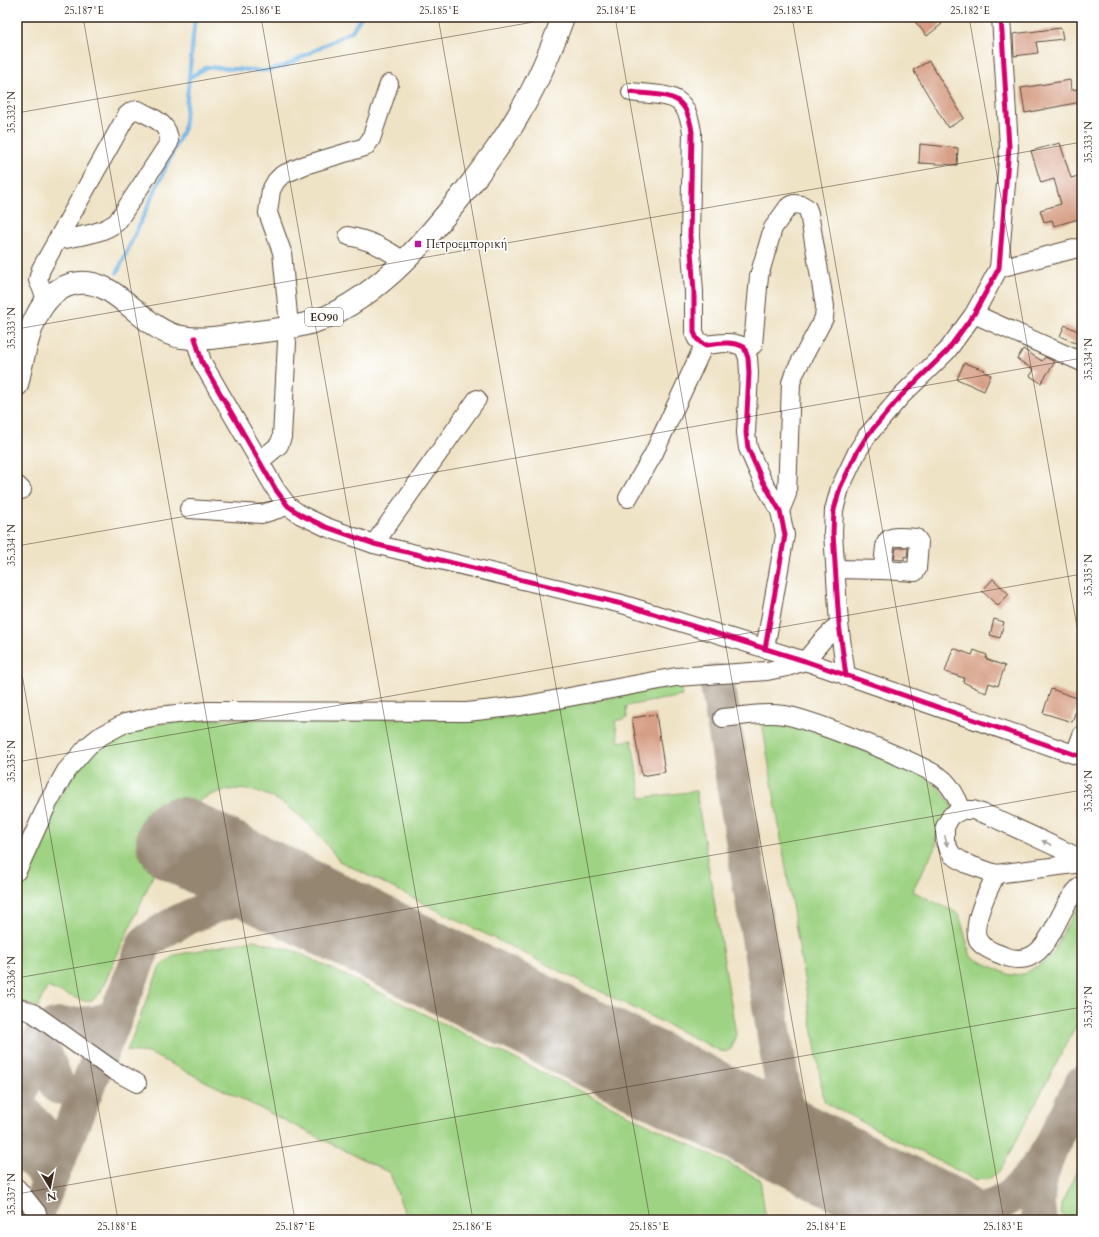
<svg xmlns="http://www.w3.org/2000/svg" width="1099" height="1237" viewBox="0 0 1099 1237" font-family="Cardo,serif">
<style>
.green{fill:#9ed383;stroke:#6c7e50}
.lines{fill:none;stroke-linecap:round;stroke-linejoin:round}
.stream{stroke:#6fb4e5;stroke-width:4}
.taxiway{stroke:#958672;stroke-width:35}
.runway{stroke:#958672;stroke-width:86}
.building{fill:#d69e84}
.minor-casing{stroke:#564637;stroke-width:20}
.major-casing{stroke:#564637;stroke-width:24}
.minor{stroke:#fff;stroke-width:18}
.major{stroke:#fff;stroke-width:22}
.cycleway-casing{stroke:#fff;stroke-width:8}
.cycleway{stroke:#d6006c;stroke-width:5}
.oneway{fill:#a79f9a}
.ticks{fill:none;stroke:#3b2a1e;stroke-width:1;stroke-opacity:0.45}
.poi-dot{fill:#b5179e;stroke:#fff;stroke-width:1.5}
.labels{text-anchor:middle;dominant-baseline:central;stroke-width:3.5;stroke-linejoin:round;paint-order:stroke}
.shield{fill:#fff;stroke:#766a62;stroke-width:1}
.shield-label{font-size:11px;font-weight:bold;fill:#3b2a1e}
.poi-label{font-size:12px;fill:#3b2a1e;stroke:#fff;text-anchor:start}
.neatline{fill:none;stroke:#3b2a1e;stroke-width:1.5}
.ticks-label{font-size:10px;text-anchor:middle;fill:#3b2a1e}
</style>
<rect width="100%" height="100%" fill="#fff"/>
<filter id="ink" filterUnits="userSpaceOnUse"><feTurbulence type="fractalNoise" baseFrequency=".025" numOctaves="2"/><feDisplacementMap in="SourceGraphic" scale="8" xChannelSelector="R" yChannelSelector="G"/><feConvolveMatrix kernelMatrix="1 2 1 2 8 2 1 2 1" color-interpolation-filters="sRGB"/></filter>
<filter id="wash" filterUnits="userSpaceOnUse"><feTurbulence type="fractalNoise" baseFrequency=".012" numOctaves="4" result="noise"/><feDisplacementMap in="SourceGraphic" scale="16" xChannelSelector="R" yChannelSelector="G"/><feGaussianBlur stdDeviation="0.9" result="paint"/><feColorMatrix in="noise" values="0 0 0 0 0 0 0 0 0 0 0 0 0 0 0 0 0 1.4 0 .05"/><feComposite in="paint" operator="in"/></filter>
<g filter="url(#wash)">
<rect width="100%" height="100%" fill="#efe3c6"/>
<g class="green">
<path d="M680,684l2,12 -56,10 1,12 -12,3 4,21 13,-2 9,58 55,-7 40,243 -5,15 -6,3 -5,-1 -381,-190c-25,-35 -63,-78 -111,-71 -16,3 -29,9 -40,21 -13,15 -28,50 -37,69 -17,38 -34,76 -51,113l-7,7 -9,1 -37,-14 -9,20 -21,-6v-107l3,-7 30,-72 20,-35 17,-23 19,-16 18,-10 55,-11 151,-2 146,1 32,-2z"/>
<polygon points="786,721 921,773 941,790 952,807 936,838 936,846 912,891 959,914 971,957 1010,975 1024,974 1041,964 1053,954 1063,932 1082,901 1082,1014 1001,1170 987,1180 974,1179 827,1104 824,1100 762,722"/>
<polygon points="253,940 295,951 760,1179 766,1220 407,1220 390,1173 149,1053 127,1051 160,966 175,955"/>
<polygon points="1082,1160 1082,1220 1064,1220 1061,1211 1061,1204"/>
</g>
<g class="lines">
<g class="stream">
<polyline points="189,78 207,67 265,71 285,66 352,31 361,17"/>
<polyline points="117,273 184,128 195,17"/>
</g>
<g class="taxiway">
<path d="M717,681l67,414c10,38 15,44 46,67"/>
<polyline points="40,1041 58,1087"/>
<path d="M17,1103c7,-19 17,-62 32,-74 4,-3 10,-3 15,-4 19,-1 34,0 51,-9"/>
<polyline points="17,1104 53,1144 59,1155"/>
<polyline points="17,1148 41,1168 49,1182"/>
<polyline points="1050,1149 1082,1083"/>
<path d="M923,1208c70,10 88,-1 127,-59 -8,23 -17,47 -10,71"/>
<path d="M34,1220l111,-277c29,-22 74,-42 110,-47 12,-2 24,-1 37,0"/>
</g>
<polyline class="runway" points="179,840 948,1220"/>
</g>
<g id="blocks">
<g class="building">
<polygon points="911,17 936,17 942,24 927,36"/>
<polygon points="1061,28 1063,39 1036,42 1038,53 1014,56 1013,34"/>
<polygon points="929,61 964,118 948,128 913,70"/>
<polygon points="1070,80 1071,90 1079,89 1081,102 1025,113 1021,88"/>
<polygon points="1060,143 1071,178 1082,175 1082,218 1054,226 1052,220 1044,222 1040,210 1061,204 1054,179 1041,183 1031,151"/>
<polygon points="920,144 958,148 957,165 919,163"/>
<polygon points="1065,325 1082,333 1082,346 1060,336"/>
<polygon points="1023,349 1042,361 1045,357 1055,362 1041,383 1030,376 1034,370 1017,359"/>
<polygon points="964,363 985,370 984,372 991,375 984,391 957,379"/>
<polygon points="896,548 908,548 907,557 904,556 904,560 894,559"/>
<polygon points="993,579 1009,594 998,606 982,591"/>
<polygon points="994,619 1004,622 1000,638 990,635"/>
<polygon points="953,648 972,655 974,650 987,655 986,659 1005,666 998,686 989,683 986,693 963,682 964,678 945,672"/>
<polygon points="1051,689 1080,699 1072,722 1043,713"/>
<polygon points="656,714 665,772 642,776 632,718"/>
</g>
</g>
</g>
<g filter="url(#ink)">
<use href="#blocks" fill-opacity="0" stroke="#564637" stroke-width="1"/>
<g class="lines">
<g class="minor-casing">
<g id="minor">
<path d="M631,92c36,5 55,-2 61,40l-2,105 4,55v40l3,7 7,6c15,-1 26,-5 40,2l4,11 1,15 -3,60 2,15 14,32 18,31 5,24 -20,114"/>
<path d="M348,236c22,4 38,12 55,25"/>
<polyline points="999,268 1082,247"/>
<path d="M47,300l-9,-20 3,-11 86,-154 5,-4 6,-1c15,8 32,13 31,33l-52,79c-17,13 -40,14 -61,19"/>
<polyline points="974,314 1082,362"/>
<polyline points="288,315 282,252 268,213 271,190 276,181 282,175 305,165 365,147 371,139 389,84"/>
<polyline points="195,338 202,362 276,490 288,506 301,515 326,527 374,544 622,604 805,661 1082,757"/>
<polyline points="746,350 753,345 759,276 773,228 788,207 794,204 802,205 807,208 809,213 825,306 824,318 794,374 791,383 787,494 780,511"/>
<polyline points="260,461 279,445 282,437 287,342"/>
<polyline points="17,485 22,490"/>
<polyline points="628,498 653,455 704,345"/>
<polyline points="189,509 262,514 288,506"/>
<polyline points="374,544 477,399"/>
<path d="M836,569l47,1 32,2 2,-3 2,-27 -3,-4c-35,-3 -30,-1 -33,32"/>
<polyline points="846,676 839,624 833,533 834,510 840,488 857,452 867,436 901,396 947,351 974,314 999,268 1009,147 1001,17"/>
<path d="M723,718c21,-2 41,-6 61,-3 23,3 147,51 161,66 8,8 13,19 17,29"/>
<polyline points="1075,754 1082,735"/>
<polyline points="1082,859 990,816 973,810 962,810 951,816 945,827 945,842 952,855 967,864 996,874 1082,863"/>
<polyline points="17,871 48,803 66,771 88,746 99,737 125,723 157,716 207,711 467,712 521,706 676,677 767,671 787,667 805,661 821,642 839,624"/>
<path d="M996,874c-7,15 -30,58 -14,71 7,6 15,8 22,11 47,18 50,-49 78,-71"/>
<polyline points="17,1007 33,1013 113,1070 137,1083"/>
<polyline points="17,1188 37,1213"/>
</g>
</g>
<g class="major-casing">
<path id="major" d="M17,385c8,-34 15,-92 56,-101 42,-11 69,48 109,53 22,4 45,-1 67,-4 23,-3 48,-5 70,-13 63,-25 110,-83 151,-135 19,-25 38,-50 53,-78 16,-28 29,-59 40,-90"/>
</g>
<use href="#minor" class="minor"/>
<use href="#major" class="major"/>
<g class="cycleway-casing">
<g id="cycleway">
<path d="M631,92c36,5 55,-2 61,40l-2,105 4,55v40l3,7 7,6c15,-1 26,-5 40,2l4,11 1,15 -3,60 2,15 14,32 18,31 5,24 -20,114"/>
<polyline points="195,338 202,362 276,490 288,506 301,515 326,527 374,544 622,604 805,661 1082,757"/>
<polyline points="846,676 839,624 833,533 834,510 840,488 857,452 867,436 901,396 947,351 974,314 999,268 1009,147 1001,17"/>
</g>
</g>
<use href="#cycleway" class="cycleway"/>
</g>
<defs><path id="oneway-solid" d="M-6-.8H1V-3.2L6.5 0L1 3.2V.8H-6Z"/></defs>
<g class="oneway">
<use href="#oneway-solid" transform="translate(946 841) rotate(77)"/>
<use href="#oneway-solid" transform="translate(1047 843) rotate(-155)"/>
</g>
</g>
<path class="ticks" d="M83,17l212,1203M261,17l212,1203M438,17l212,1203M615,17l212,1203M792,17l212,1203M969,17l113,638M17,113l545,-96M17,329l1065,-187M17,546l1065,-188M17,646l101,574M17,762l1065,-188M17,978l1065,-188M17,1194l1065,-187"/>
<rect class="poi-dot" x="414" y="240" width="8" height="8" rx="2"/>
<g class="labels">
<rect class="shield" x="305" y="308" width="38" height="18" rx="3"/>
<g class="shield-label">
<text x="324" y="317">ΕΟ90</text>
</g>
<g class="poi-label">
<text x="426" y="244">Πετροεμπορική</text>
</g>
</g>
<rect width="1099" height="1237" fill="none" stroke="#fff" stroke-width="44"/>
<g transform="translate(50 1187) rotate(170)" stroke="#ffffff" stroke-width="3" paint-order="stroke">
<path d="M0-3L7 15L0 10L-7 15Z" fill="#3b2a1e"/>
<text y="-6" font-size="11" font-weight="bold" text-anchor="middle" fill="#3b2a1e">N</text>
</g>
<rect x="22" y="22" width="1055" height="1193" class="neatline"/>
<g class="ticks-label">
<text x="84" y="14">25.187°E</text>
<text x="261" y="14">25.186°E</text>
<text x="439" y="14">25.185°E</text>
<text x="616" y="14">25.184°E</text>
<text x="793" y="14">25.183°E</text>
<text x="970" y="14">25.182°E</text>
<text transform="translate(11 112) rotate(-90)" y="4">35.332°N</text>
<text transform="translate(1088 142) rotate(-90)" y="4">35.333°N</text>
<text transform="translate(11 328) rotate(-90)" y="4">35.333°N</text>
<text transform="translate(1088 359) rotate(-90)" y="4">35.334°N</text>
<text transform="translate(11 545) rotate(-90)" y="4">35.334°N</text>
<text transform="translate(1088 575) rotate(-90)" y="4">35.335°N</text>
<text transform="translate(11 761) rotate(-90)" y="4">35.335°N</text>
<text transform="translate(1088 791) rotate(-90)" y="4">35.336°N</text>
<text transform="translate(11 977) rotate(-90)" y="4">35.336°N</text>
<text transform="translate(1088 1007) rotate(-90)" y="4">35.337°N</text>
<text transform="translate(11 1194) rotate(-90)" y="4">35.337°N</text>
<text x="117" y="1230">25.188°E</text>
<text x="295" y="1230">25.187°E</text>
<text x="472" y="1230">25.186°E</text>
<text x="649" y="1230">25.185°E</text>
<text x="826" y="1230">25.184°E</text>
<text x="1003" y="1230">25.183°E</text>
</g>
</svg>
